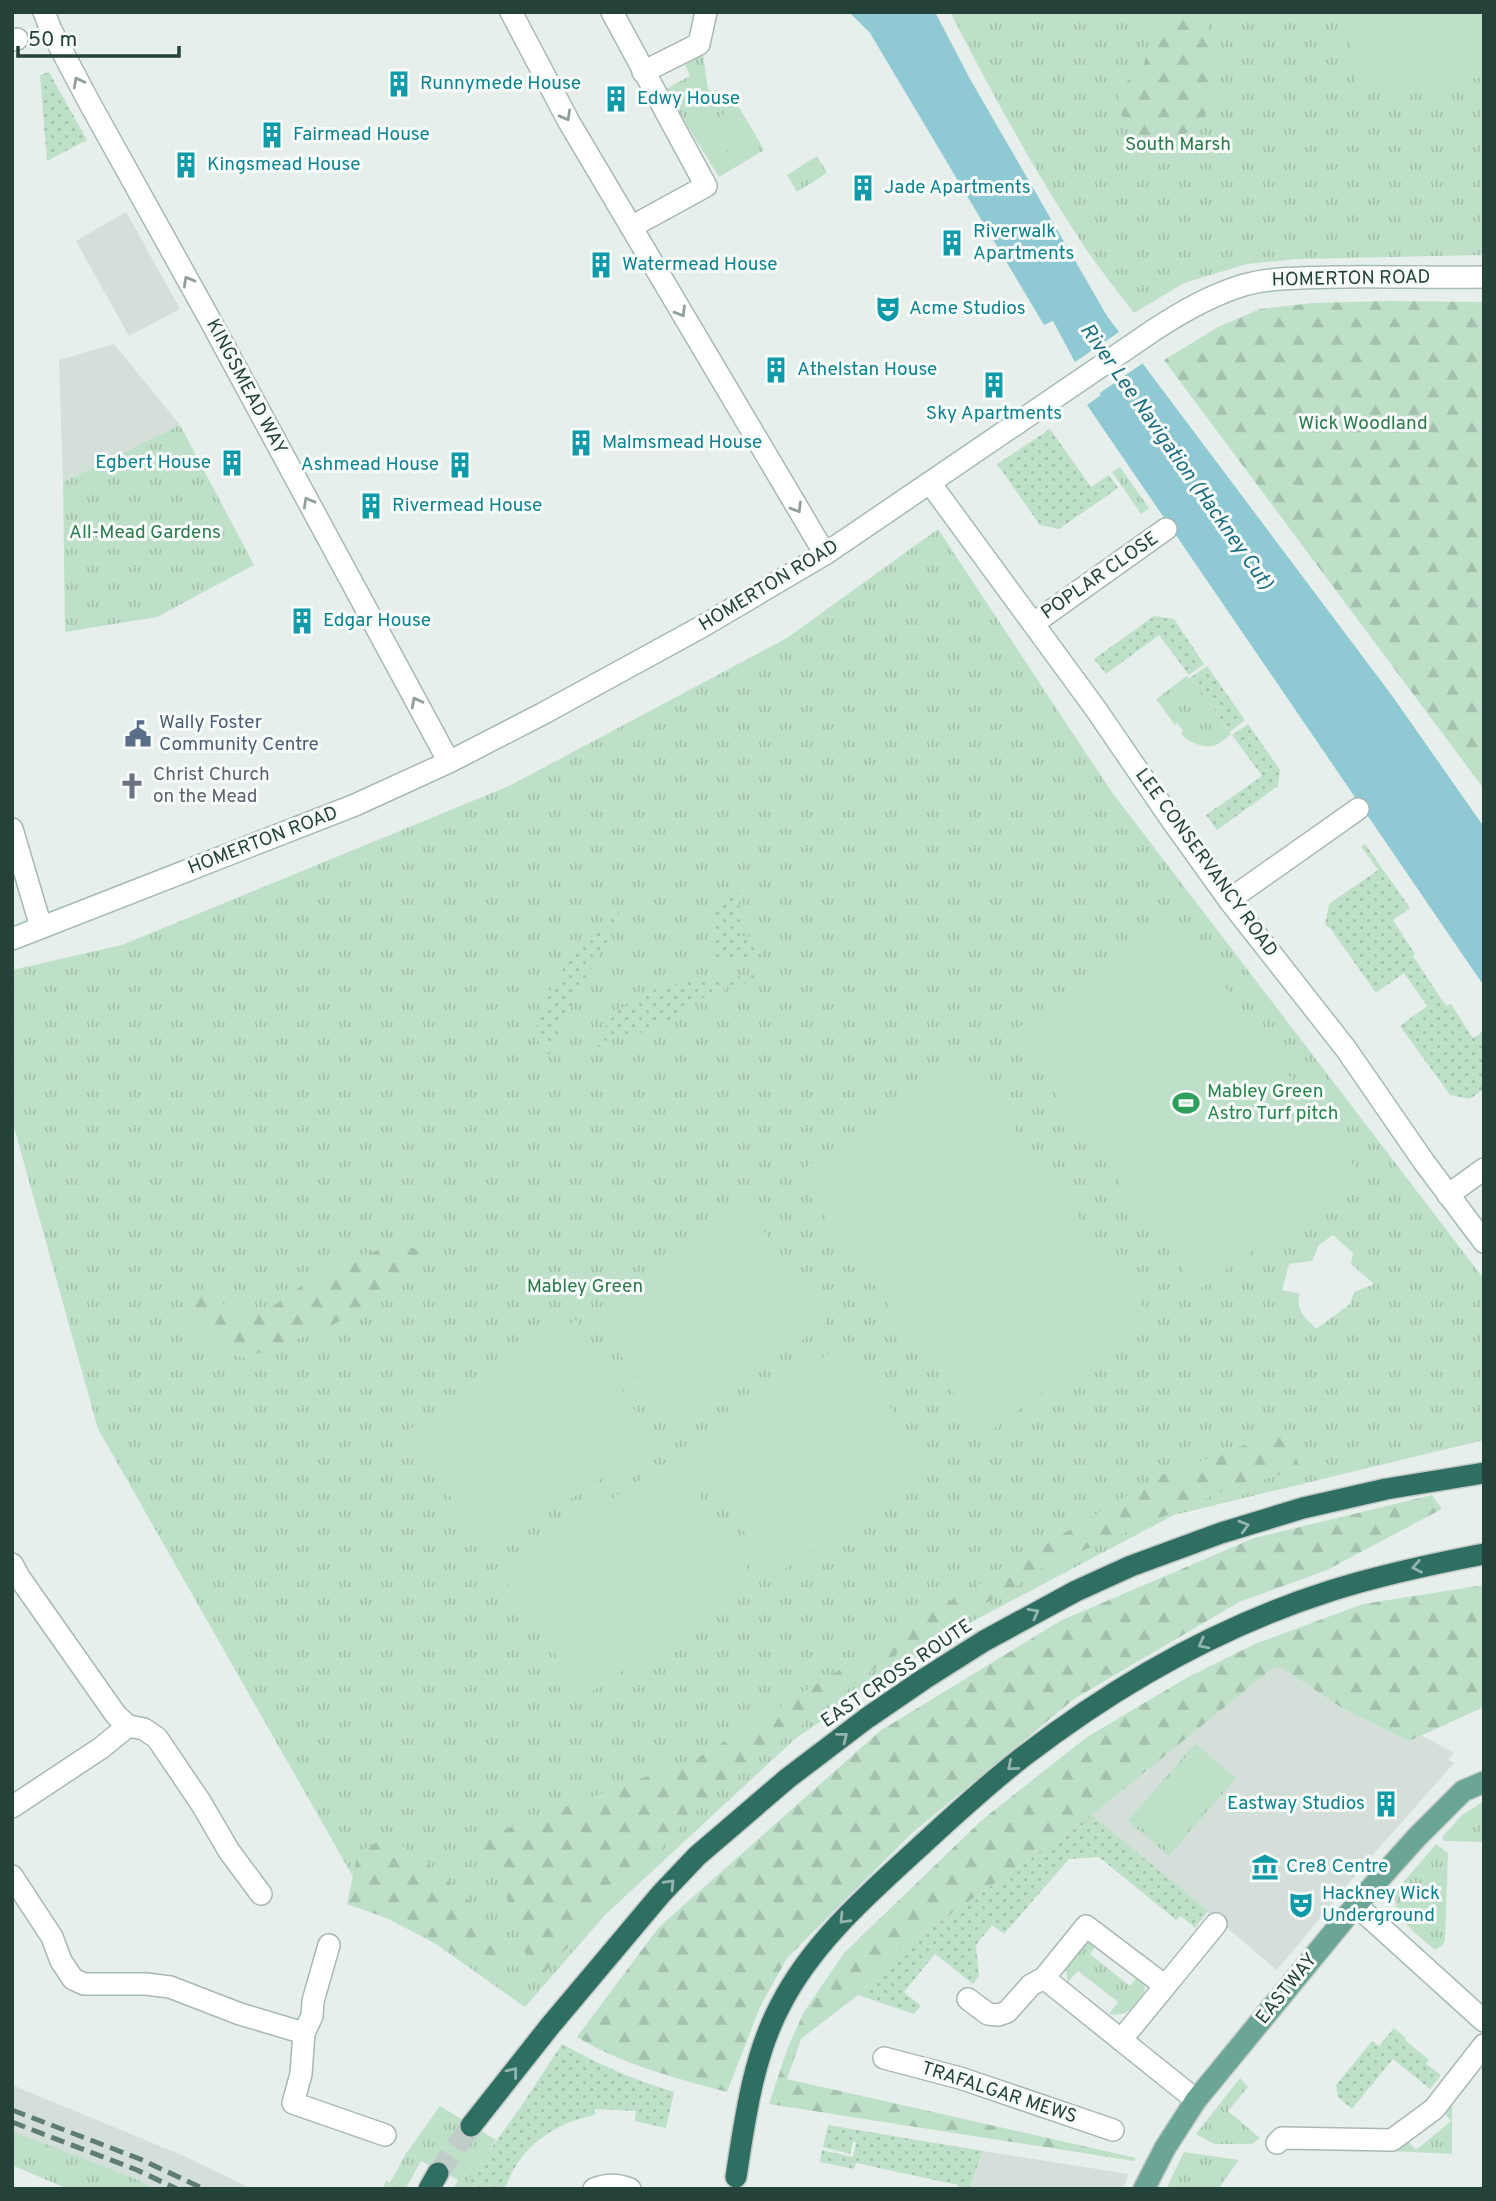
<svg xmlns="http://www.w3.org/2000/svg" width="1496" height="2201" viewBox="0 0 1496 2201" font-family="Overpass,sans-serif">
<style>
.built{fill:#d4dfda}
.grass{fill:url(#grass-tufts);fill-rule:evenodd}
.forest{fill:url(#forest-firs)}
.garden{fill:url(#garden-dots)}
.pitch{fill:#bfe0c8}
.water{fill:#8ec9d4}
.pier{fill:#e6efeb}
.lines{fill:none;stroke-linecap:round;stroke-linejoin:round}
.highway-tunnel{stroke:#bfccc8;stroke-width:21;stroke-dasharray:21 10;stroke-linecap:butt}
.street-casing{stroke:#a8b8b2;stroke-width:24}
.secondary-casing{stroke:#a4bbb3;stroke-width:24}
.primary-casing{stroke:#c2cac8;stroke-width:24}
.highway-casing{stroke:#c2cac8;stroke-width:24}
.street{stroke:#fff;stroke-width:21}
.secondary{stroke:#fff;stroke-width:21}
.primary{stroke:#6aa596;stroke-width:21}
.highway{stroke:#2f6f62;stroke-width:21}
.rail{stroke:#5f7d75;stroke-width:5;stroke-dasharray:14 7;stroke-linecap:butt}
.oneway{stroke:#92a09c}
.oneway2{stroke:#93b5ae}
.labels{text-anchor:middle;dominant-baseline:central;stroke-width:6;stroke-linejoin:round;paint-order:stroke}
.culture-label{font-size:19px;fill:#0d838f;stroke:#f7fbf9;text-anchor:start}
.park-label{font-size:19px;fill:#2d7a4b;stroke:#f7fbf9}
.street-label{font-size:19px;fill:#24423a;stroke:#f7fbf9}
.service-label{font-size:19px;fill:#4e5e75;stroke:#f7fbf9;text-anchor:start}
.worship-label{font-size:19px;fill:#5b616d;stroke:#f7fbf9;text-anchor:start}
.leisure-label{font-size:19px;fill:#27864d;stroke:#f7fbf9;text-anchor:start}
.water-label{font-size:21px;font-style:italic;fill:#1c6f80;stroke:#f7fbf9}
</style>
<defs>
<pattern id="grass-tufts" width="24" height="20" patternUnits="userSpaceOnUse" patternTransform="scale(1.75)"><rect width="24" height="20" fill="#bfe0c8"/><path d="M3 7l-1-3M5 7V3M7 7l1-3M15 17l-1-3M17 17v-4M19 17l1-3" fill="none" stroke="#a4c1ad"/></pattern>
<pattern id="forest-firs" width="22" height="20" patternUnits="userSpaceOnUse" patternTransform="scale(1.75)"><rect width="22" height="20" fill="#bfe0c8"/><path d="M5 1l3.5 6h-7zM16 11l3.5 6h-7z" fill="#a4c1ad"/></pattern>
<pattern id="garden-dots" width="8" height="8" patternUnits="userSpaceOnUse" patternTransform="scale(1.75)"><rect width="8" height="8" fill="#bfe0c8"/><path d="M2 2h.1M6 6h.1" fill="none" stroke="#a4c1ad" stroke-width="1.8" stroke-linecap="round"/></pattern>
</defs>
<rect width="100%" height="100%" fill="#e6efeb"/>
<g class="built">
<polygon points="126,212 180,309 129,336 76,241"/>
<polygon points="114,344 180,425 63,482 59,360"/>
<polygon points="1273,1668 1282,1668 1345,1710 1409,1741 1421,1735 1454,1753 1448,1760 1454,1763 1365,1864 1277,1970 1092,1815"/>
<polygon points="12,2085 184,2156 252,2189 68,2189 12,2165"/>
<polygon points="983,2151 1129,2174 1123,2189 969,2189"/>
</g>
<g class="grass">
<path d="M950,12h534v243l-186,4 -51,5 -63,19 -50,30c-16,-21 -33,-42 -48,-64 -51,-76 -94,-156 -136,-237z"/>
<polygon points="703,54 708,90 734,95 738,106 692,133 666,89 690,76 685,65"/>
<polygon points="755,134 764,150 719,177 709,161"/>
<polygon points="817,156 827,173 797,192 787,175"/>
<polygon points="180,425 254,565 157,617 65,632 63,482"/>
<polygon points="1120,467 1149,508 1141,514 1112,472"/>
<path d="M938,529l173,262 373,488v161l-310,75 -216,114 -162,109 -191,177 -80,92 -89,-63 -59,-31 -25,-38 -254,-446 -86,-309v-150l110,-25 387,-159 278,-148zM1333,1235l20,18 -2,11 23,20 -20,8 -4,12 -34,25c-9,-10 -22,-19 -16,-35l-18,-4 7,-26 23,-3 7,-16z"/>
<path d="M1187,676l2,3 2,-2 40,57c-4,3 -10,9 -15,11 -12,4 -28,-3 -35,-11l2,-3 -6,-8 -2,2 -19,-26z"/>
<polygon points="1195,1743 1236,1778 1169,1856 1128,1821"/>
<polygon points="1484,1801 1484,1842 1444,1841 1442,1837 1462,1815"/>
<path d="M1436,1844l12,9 -3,87 -2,5 -8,5c-18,-16 -42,-30 -40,-58z"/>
<path d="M1088,1940l11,2 -9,12 40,32 10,-12 5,13 -1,6c-11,14 -15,24 -35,21l9,-12 -40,-31 -10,11 -3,-16z"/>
<polygon points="1240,2078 1248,2087 1228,2111 1260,2138 1252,2144 1214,2144 1196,2134"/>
<polygon points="1452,2100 1452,2154 1392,2151 1406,2139 1416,2150 1451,2121 1442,2110"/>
<polygon points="440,2106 496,2140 464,2189 453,2189 458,2180 421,2161 407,2186 411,2189 383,2189 386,2181 390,2183 405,2155"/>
<polygon points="12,2131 136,2179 156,2189 68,2189 12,2165"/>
<polygon points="1184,2152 1239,2160 1218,2189 1166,2189"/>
</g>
<g class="forest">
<polygon points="1152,12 1207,12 1214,93 1202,124 1177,138 1139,135 1119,112 1122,87 1144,64 1154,26"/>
<polygon points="1386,301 1484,302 1484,789 1164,360 1218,327 1260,309 1313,303"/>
<polygon points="388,1247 413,1248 426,1253 418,1270 397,1290 323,1330 246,1358 229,1354 194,1327 185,1300 198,1292 215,1295 231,1312 247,1316 269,1309 331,1265"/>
<polygon points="1286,1430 1300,1469 1228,1489 1037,1570 1016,1586 886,1660 714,1792 535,1982 507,1897 474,1841 699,1757 962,1594 1160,1476"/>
<path d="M1432,1495l10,14 -115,61 -88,32 -165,97 -163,135 -124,124 -27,49 -33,85c-51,-14 -104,-27 -150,-55l82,-110 221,-196 180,-110 194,-83z"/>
<polygon points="1484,1585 1484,1707 1409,1741 1345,1710 1282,1668 1273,1668 1092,1815 901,1949 858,1995 801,2039 787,2079 1136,2158 1134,2161 769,2104 788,2047 804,2012 844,1953 982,1820 1087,1737 1188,1677 1255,1644 1363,1604"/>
<path d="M389,1836c32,24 121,83 113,128l-13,10 -77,-47 -65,-23 11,-52z"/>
</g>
<g class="garden">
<polygon points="49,72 87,140 47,161 40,75"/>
<polygon points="1050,429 1091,487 1109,475 1118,488 1059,529 1040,525 997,464"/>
<polygon points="1154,616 1174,619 1204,664 1189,675 1159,635 1106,674 1094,659"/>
<polygon points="1207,666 1245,720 1230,732 1191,677"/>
<polygon points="1248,724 1280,770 1278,786 1217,830 1206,815 1262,776 1232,735"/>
<polygon points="1365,844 1410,908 1393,920 1415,954 1413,956 1446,1006 1451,1004 1473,1038 1484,1031 1484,1089 1470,1099 1450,1095 1400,1026 1427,1006 1404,973 1376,993 1330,928 1325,925 1329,904 1378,870 1361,846"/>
<polygon points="734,893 739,893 740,936 757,937 758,946 762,947 762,961 728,961 715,956 713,903 726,902 727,897 734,897"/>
<polygon points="612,908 620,909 616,927 579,989 548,1057 542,1054 546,1044 537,1040 542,1029 536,1026 551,990 580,939 589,944 599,926 607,930"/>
<path d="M754,975v7l-31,4 1,9 -28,4 1,9 -19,3 1,6 -38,16 -6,-4 -10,7 -4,-3 -5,6 -6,-4 -9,13 -6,-4c7,-11 14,-26 25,-35 35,-31 89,-29 134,-34z"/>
<polygon points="1092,1815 1208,1911 1195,1928 1181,1916 1176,1920 1099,1857 1069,1859 1004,1934 992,1925 976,1945 979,1976 973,1984 935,1954 904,1992 921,2006 914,2014 858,1995 901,1949"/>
<polygon points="1394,2028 1406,2038 1405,2040 1429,2060 1426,2064 1441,2075 1430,2089 1393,2059 1352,2109 1338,2097 1336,2085 1372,2041 1379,2046"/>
<path d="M562,2044c36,20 72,36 112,48l-8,36 -31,-7 1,-10 -41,-2v6c-41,8 -76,32 -90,74h-41l3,-7 55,-77z"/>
<polygon points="828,2125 983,2151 969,2189 957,2189 958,2185 856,2163 854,2169 820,2162 822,2150 853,2157 856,2142 853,2142 850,2154 823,2147"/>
</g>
<g class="pitch">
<polygon points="1346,12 1484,12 1484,77 1357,94"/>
<polygon points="738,106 755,134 709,161 692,133"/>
<polygon points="1174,916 1360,1174 1198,1290 1012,1032"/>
<polygon points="962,1056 1150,1316 984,1435 795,1175"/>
<polygon points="747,1207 827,1323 672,1430 592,1314"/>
<polygon points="576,1320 656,1443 487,1553 407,1431"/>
<polygon points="845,1342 932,1467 775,1576 688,1451"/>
<polygon points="673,1458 756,1581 584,1697 500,1573"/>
<polygon points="1194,1747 1231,1779 1170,1851 1133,1820"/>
</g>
<polygon class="water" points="849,12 935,12 970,79 1107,316 1393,697 1484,827 1484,986 1087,405 1101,395 1076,364 1053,321 1044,325 870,33"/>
<polygon class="pier" points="1122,330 1146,361 1084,404 1096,395 1072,364"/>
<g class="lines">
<polyline class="highway-tunnel" points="438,2173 471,2126"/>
<g class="street-casing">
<g id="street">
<polyline points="44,12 51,30 89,102 209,318 449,762"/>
<polyline points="511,12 569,122 825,554"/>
<polyline points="612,12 706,186 631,227"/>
<polyline points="12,40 17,39"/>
<polyline points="643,72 699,44 706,12"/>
<polyline points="1034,623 1166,529"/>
<polyline points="12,829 41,927"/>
<polyline points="1229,900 1358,809"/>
<polyline points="1448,1195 1484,1169"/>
<polyline points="12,1564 19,1577 116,1715 128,1726 101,1748 12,1807"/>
<polyline points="128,1726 144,1729 157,1738 201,1803 229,1851 261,1894"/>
<polyline points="12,1876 52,1937 61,1961 73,1979 84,1984 146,1984 170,1987 240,2014 304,2033"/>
<polyline points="329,1945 313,2001 312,2016 304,2033 301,2074 293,2103 385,2135"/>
<polyline points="1164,1985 1086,1926 1044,1978 1196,2100"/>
<polyline points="968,1999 988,2014 998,2015 1007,2012 1031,1985 1044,1978"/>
<polyline points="1121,2040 1216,1924"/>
<polyline points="884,2058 960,2078 1113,2130"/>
<polyline points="1277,2143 1282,2138 1392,2140 1434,2109 1484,2045"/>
<path d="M594,2189c13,-5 23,-5 36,0"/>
</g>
</g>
<g class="secondary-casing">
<g id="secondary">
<polyline points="930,483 1095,708 1173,822 1229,900 1346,1049 1424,1162 1484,1242"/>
<path d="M12,939l343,-134 94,-43 95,-49 159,-87 122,-72 329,-224c29,-19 57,-35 90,-45 29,-8 60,-7 90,-8 50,-1 100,1 150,0"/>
<polyline points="1356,1905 1484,2021"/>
</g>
</g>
<g class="primary-casing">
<polyline id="primary" points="1144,2189 1165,2148 1196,2100 1356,1905 1417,1837 1463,1791 1484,1782"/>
</g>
<g class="highway-casing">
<g id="highway">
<polyline points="471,2126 550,2026 661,1894 697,1856 788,1778 867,1718 924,1679 984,1641 1076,1591 1131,1566 1221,1533 1303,1508 1386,1489 1484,1473"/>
<path d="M736,2177c9,-58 17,-121 45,-173 31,-60 83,-106 132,-151 36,-33 72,-67 111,-97 91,-70 196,-130 306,-165 50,-16 102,-27 154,-37"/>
<polyline points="429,2189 438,2173"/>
</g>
</g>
<use href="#street" class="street"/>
<use href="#secondary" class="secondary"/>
<use href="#primary" class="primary"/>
<use href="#highway" class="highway"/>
<g class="rail">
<polyline points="12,2110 140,2159 204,2189"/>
<polyline points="12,2122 137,2170 177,2189"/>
</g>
</g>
<defs><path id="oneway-chevron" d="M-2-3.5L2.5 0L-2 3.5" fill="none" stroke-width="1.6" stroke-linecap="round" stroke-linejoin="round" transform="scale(1.75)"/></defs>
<g class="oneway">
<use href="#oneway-chevron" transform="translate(78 82) rotate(-118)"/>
<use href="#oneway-chevron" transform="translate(566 116) rotate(61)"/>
<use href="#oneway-chevron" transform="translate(188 281) rotate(-119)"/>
<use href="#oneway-chevron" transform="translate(681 312) rotate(59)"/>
<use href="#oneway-chevron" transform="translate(308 502) rotate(-119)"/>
<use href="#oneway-chevron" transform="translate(797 508) rotate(59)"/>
<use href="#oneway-chevron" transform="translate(416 702) rotate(-118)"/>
</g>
<g class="oneway2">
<use href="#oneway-chevron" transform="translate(1244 1526) rotate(-16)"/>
<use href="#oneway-chevron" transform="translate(1417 1567) rotate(169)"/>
<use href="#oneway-chevron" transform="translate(1034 1613) rotate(-29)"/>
<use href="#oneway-chevron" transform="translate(1203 1644) rotate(153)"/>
<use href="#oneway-chevron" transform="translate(843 1737) rotate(-38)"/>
<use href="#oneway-chevron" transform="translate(1012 1766) rotate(140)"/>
<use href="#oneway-chevron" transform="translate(670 1884) rotate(-46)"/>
<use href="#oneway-chevron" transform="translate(844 1919) rotate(133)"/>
<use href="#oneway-chevron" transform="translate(513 2072) rotate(-51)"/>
</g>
<defs>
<g id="building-bare" transform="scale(2.1)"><path d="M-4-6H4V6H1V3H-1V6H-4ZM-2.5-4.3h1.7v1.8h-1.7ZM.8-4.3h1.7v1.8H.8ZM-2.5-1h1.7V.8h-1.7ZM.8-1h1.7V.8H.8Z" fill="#0f9aa8" stroke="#f7fbf9" stroke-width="2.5" paint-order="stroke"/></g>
<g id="theatre-bare" transform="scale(2.1)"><path d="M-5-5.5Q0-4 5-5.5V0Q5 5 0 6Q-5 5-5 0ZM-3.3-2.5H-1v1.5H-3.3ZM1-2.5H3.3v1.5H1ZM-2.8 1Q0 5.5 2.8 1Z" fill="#0f9aa8" stroke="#f7fbf9" stroke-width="2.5" paint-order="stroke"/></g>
<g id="civic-bare" transform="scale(2.1)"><path d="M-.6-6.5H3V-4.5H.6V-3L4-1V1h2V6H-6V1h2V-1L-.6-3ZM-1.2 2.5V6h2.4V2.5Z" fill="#5c6f8a" stroke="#f7fbf9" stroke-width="2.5" paint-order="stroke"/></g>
<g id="church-bare" transform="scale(2.1)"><path d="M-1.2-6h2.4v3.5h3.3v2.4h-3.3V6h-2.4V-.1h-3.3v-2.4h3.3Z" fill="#6b7280" stroke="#f7fbf9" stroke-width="2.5" paint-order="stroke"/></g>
<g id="stadium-bare" transform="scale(2.1)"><path d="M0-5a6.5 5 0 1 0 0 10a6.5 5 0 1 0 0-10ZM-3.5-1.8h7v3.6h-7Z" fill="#2e9e5b" stroke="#f7fbf9" stroke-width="2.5" paint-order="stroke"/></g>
<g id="museum-bare" transform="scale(2.1)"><path d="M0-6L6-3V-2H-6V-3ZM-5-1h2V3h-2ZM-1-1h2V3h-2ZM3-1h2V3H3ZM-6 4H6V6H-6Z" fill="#0f9aa8" stroke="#f7fbf9" stroke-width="2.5" paint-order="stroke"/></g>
</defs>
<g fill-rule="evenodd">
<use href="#building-bare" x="399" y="84"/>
<use href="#building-bare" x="616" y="99"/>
<use href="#building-bare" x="272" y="135"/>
<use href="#building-bare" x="186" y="165"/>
<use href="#building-bare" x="863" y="188"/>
<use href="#building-bare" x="952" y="243"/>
<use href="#building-bare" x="601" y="265"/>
<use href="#theatre-bare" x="888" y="309"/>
<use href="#building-bare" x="776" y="370"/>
<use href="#building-bare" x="994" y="385"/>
<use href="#building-bare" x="581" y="443"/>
<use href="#building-bare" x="232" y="463"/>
<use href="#building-bare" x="460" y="465"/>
<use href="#building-bare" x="371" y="506"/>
<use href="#building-bare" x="302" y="621"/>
<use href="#civic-bare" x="138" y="734"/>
<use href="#church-bare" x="132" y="786"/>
<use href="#stadium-bare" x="1186" y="1103"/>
<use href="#building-bare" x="1386" y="1804"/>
<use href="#museum-bare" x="1265" y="1867"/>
<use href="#theatre-bare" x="1301" y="1905"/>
</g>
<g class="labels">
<g class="culture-label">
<text x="420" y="84">Runnymede House</text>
<text x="637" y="99">Edwy House</text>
<text x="293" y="135">Fairmead House</text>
<text x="207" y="165">Kingsmead House</text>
<text x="884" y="188">Jade Apartments</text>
<text x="973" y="232">Riverwalk<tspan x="973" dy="22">Apartments</tspan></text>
<text x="622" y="265">Watermead House</text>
<text x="909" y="309">Acme Studios</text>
<text x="797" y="370">Athelstan House</text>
<text x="994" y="414" text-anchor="middle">Sky Apartments</text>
<text x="602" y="443">Malmsmead House</text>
<text x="211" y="463" text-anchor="end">Egbert House</text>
<text x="439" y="465" text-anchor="end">Ashmead House</text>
<text x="392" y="506">Rivermead House</text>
<text x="323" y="621">Edgar House</text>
<text x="1365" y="1804" text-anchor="end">Eastway Studios</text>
<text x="1286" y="1867">Cre8 Centre</text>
<text x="1322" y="1894">Hackney Wick<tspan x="1322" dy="22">Underground</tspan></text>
</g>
<g class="park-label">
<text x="1178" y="145">South Marsh</text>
<text x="1363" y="424">Wick Woodland</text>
<text x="145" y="533">All-Mead Gardens</text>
<text x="585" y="1287">Mabley Green</text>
</g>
<g class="street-label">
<text transform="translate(1351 279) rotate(-1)">HOMERTON ROAD</text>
<text transform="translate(246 387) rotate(62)">KINGSMEAD WAY</text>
<text transform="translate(1100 576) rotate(-35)">POPLAR CLOSE</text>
<text transform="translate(769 586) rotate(-31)">HOMERTON ROAD</text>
<text transform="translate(263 841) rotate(-21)">HOMERTON ROAD</text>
<text transform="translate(1206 863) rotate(54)">LEE CONSERVANCY ROAD</text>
<text transform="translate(897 1674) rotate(-34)">EAST CROSS ROUTE</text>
<text transform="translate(1287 1989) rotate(-51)">EASTWAY</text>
<text transform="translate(999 2093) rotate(18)">TRAFALGAR MEWS</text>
</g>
<g class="service-label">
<text x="159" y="723">Wally Foster<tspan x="159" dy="22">Community Centre</tspan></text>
</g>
<g class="worship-label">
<text x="153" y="775">Christ Church<tspan x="153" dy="22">on the Mead</tspan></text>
</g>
<g class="leisure-label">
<text x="1207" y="1092">Mabley Green<tspan x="1207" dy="22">Astro Turf pitch</tspan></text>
</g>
<g class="water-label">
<text transform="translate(1176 457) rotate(55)">River Lee Navigation (Hackney Cut)</text>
</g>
</g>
<rect width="1496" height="2201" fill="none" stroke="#24423a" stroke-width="28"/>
<path d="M18 46v10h161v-10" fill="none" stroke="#24423a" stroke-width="3.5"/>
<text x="28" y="46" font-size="21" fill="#24423a" stroke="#f7fbf9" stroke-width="5" paint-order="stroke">50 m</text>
</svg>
